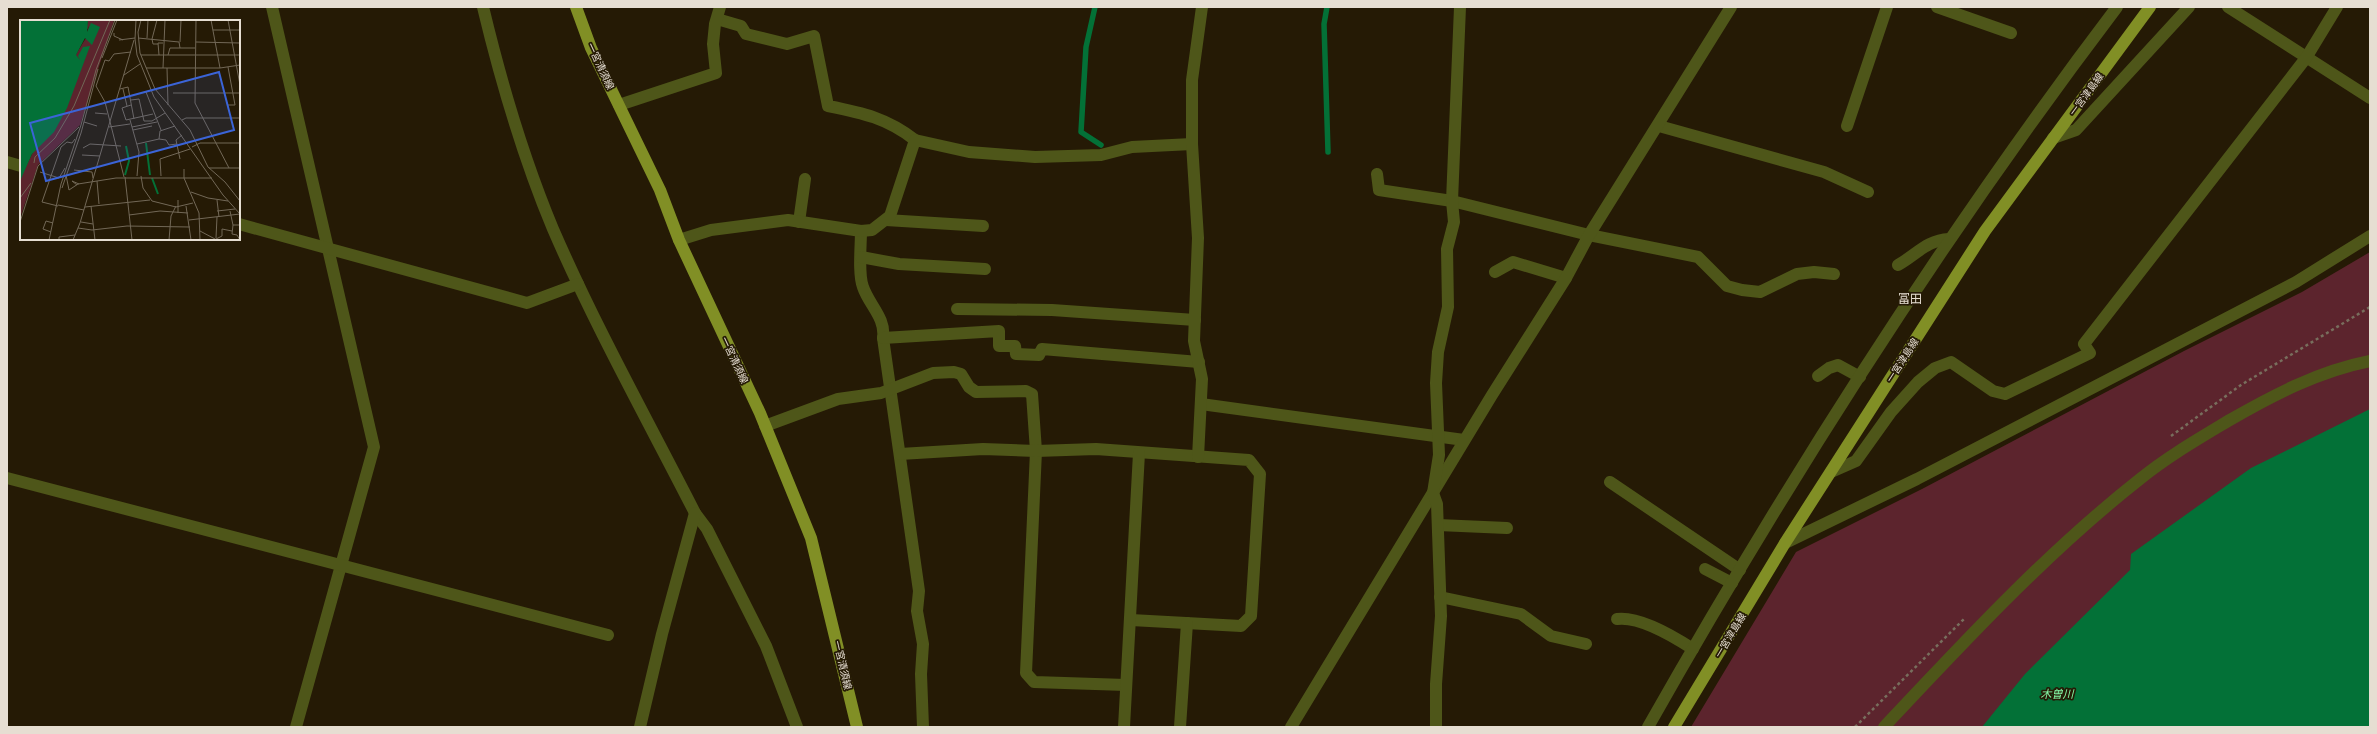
<svg xmlns="http://www.w3.org/2000/svg" width="2377" height="734" viewBox="0 0 2377 734" font-family="'Noto Sans','Noto Sans JP',sans-serif">
<style>
.green{fill:#5c242d}
.water{fill:#037137}
.lines{fill:none;stroke-linecap:round;stroke-linejoin:round}
.stream{stroke:#037137;stroke-width:5.5}
.path{stroke:#786e5d;stroke-width:2.5;stroke-dasharray:3 3;stroke-linecap:butt}
.minor{stroke:#4e5619;stroke-width:12}
.major{stroke:#818f25;stroke-width:12}
.labels{text-anchor:middle;dominant-baseline:central;stroke-width:3.5;stroke-linejoin:round;paint-order:stroke}
.street-label{font-size:10px;fill:#e6ded2;stroke:#251a05}
.water-label{font-size:11px;font-style:italic;fill:#84f9a6;stroke:#251a05}
.quarter-label{font-size:12px;fill:#e6ded2;stroke:#251a05}
.inset-river{fill:none;stroke:#037137;stroke-width:2}
.inset-road{fill:none;stroke:#726857;stroke-width:1}
.view{fill:#3b64d7;fill-opacity:0.15;stroke:#3b64d7;stroke-width:2}
.inset-edge{fill:none;stroke:#e6ded2;stroke-width:2}
</style>
<rect width="100%" height="100%" fill="#251a05"/>
<polygon class="green" points="2370,252 2370,418 1994,727 1691,727 1796,552 1922,489 2184,351 2302,292"/>
<polygon class="water" points="2370,409 2370,727 1982,727 2025,674 2130,570 2131,554 2251,468"/>
<g class="lines">
<g class="stream">
<polyline points="1095,7 1086,47 1081,132 1101,145"/>
<polyline points="1327,7 1324,24 1328,152"/>
</g>
<g class="path">
<polyline points="2171,436 2241,385 2370,307"/>
<polyline points="1855,727 1965,618"/>
</g>
<g class="minor">
<polyline points="272,7 374,447 296,727"/>
<path d="M483,7c18,75 40,150 70,222 42,97 94,190 142,284l12,16 59,117 31,81"/>
<polyline points="1937,7 2011,33"/>
<polyline points="2228,7 2370,98"/>
<path d="M717,19l24,7 5,8 41,10 27,-8 14,70c35,7 59,12 87,34"/>
<polyline points="619,105 716,73 713,44 715,24 720,7"/>
<polyline points="1659,126 1824,172 1868,192"/>
<polyline points="1847,126 1887,7"/>
<polyline points="2053,138 2076,130 2189,7"/>
<polyline points="7,162 21,166"/>
<polyline points="1377,174 1379,190 1452,201 1589,235 1698,257 1727,286 1742,290 1760,292 1797,274 1814,272 1834,274"/>
<polyline points="886,220 983,226"/>
<polyline points="799,222 805,179"/>
<polyline points="239,224 527,303 578,284"/>
<path d="M861,231c0,15 -3,43 2,56 6,18 23,31 20,51l36,253 -2,20 6,33 -2,30 2,53"/>
<polyline points="679,240 711,230 788,220 861,231 872,230 890,216 915,140 969,152 1035,157 1101,155 1132,147 1192,144"/>
<polyline points="861,257 899,264 985,269"/>
<path d="M1898,265c18,-10 29,-25 51,-26"/>
<polyline points="1495,272 1513,262 1566,278"/>
<polyline points="957,309 1052,310 1195,320"/>
<polyline points="883,338 999,331 999,346 1015,346 1016,354 1039,355 1042,349 1199,362"/>
<polyline points="1818,376 1829,368 1838,365 1860,377"/>
<polyline points="1201,404 1464,440"/>
<polyline points="765,426 838,399 881,393 933,373 954,372 961,374 969,387 976,392 1026,391 1032,394 1036,451 1026,673 1034,682 1126,685"/>
<polyline points="900,454 983,449 1036,451 1096,449 1249,460 1260,474 1251,616 1241,626 1131,620"/>
<polyline points="1198,457 1202,379 1194,341 1198,238 1192,144 1192,80 1202,7"/>
<polyline points="1831,472 1856,461 1891,412 1918,382 1935,368 1951,362 1993,391 2005,394 2090,353 2084,344 2306,58 2337,7"/>
<polyline points="7,478 608,635"/>
<polyline points="1610,482 1740,570"/>
<polyline points="1438,525 1507,528"/>
<polyline points="1785,543 1917,479 2296,282 2370,236"/>
<polyline points="1705,569 1732,583"/>
<polyline points="1440,597 1521,614 1551,636 1586,644"/>
<path d="M1617,619c23,-3 56,17 76,30"/>
<polyline points="640,727 662,634 695,513"/>
<polyline points="1124,727 1139,453"/>
<polyline points="1180,727 1187,623"/>
<polyline points="1291,727 1492,395 1566,278 1589,235 1731,7"/>
<polyline points="1436,727 1436,684 1441,616 1437,504 1433,493 1439,455 1436,383 1438,352 1448,307 1447,249 1454,222 1452,201 1460,7"/>
<path d="M1648,727c141,-249 296,-492 469,-720"/>
<path d="M1884,727c81,-86 162,-174 256,-248 27,-22 58,-40 88,-58 45,-26 91,-50 142,-60"/>
</g>
<g class="major">
<polyline points="576,7 591,48 660,190 679,240 760,413 811,538 857,727"/>
<polyline points="1674,727 1785,543 1985,231 2150,7"/>
</g>
</g>
<g class="labels">
<g class="street-label">
<text transform="translate(601 66) rotate(65)">一宮清須線</text>
<text transform="translate(2086 94) rotate(-54)">一宮津島線</text>
<text transform="translate(735 360) rotate(65)">一宮清須線</text>
<text transform="translate(1902 360) rotate(-57)">一宮津島線</text>
<text transform="translate(1730 635) rotate(-59)">一宮津島線</text>
<text transform="translate(843 665) rotate(77)">一宮清須線</text>
</g>
<g class="water-label">
<text x="2057" y="693">木曽川</text>
</g>
<g class="quarter-label">
<text x="1910" y="298">冨田</text>
</g>
</g>
<g transform="translate(20 20)">
<rect width="220" height="220" fill="#251a05"/>
<path d="M68,0h26l-34,105 -42,40 -18,53v-39l57,-118 -2,-5 11,-18 3,-12 -3,6z" fill="#5c242d"/>
<path d="M0,0h68l-1,12 4,-9 9,4 -8,18 -7,-7 -9,17 4,5 -2,-4 5,-9 7,-1 -23,62 -13,24 -22,22 -12,27z" fill="#037137"/>
<path class="inset-river" d="M126,123l4,32M105,155l4,-14 -3,-15M132,158l6,16"/>
<path class="inset-road" d="M116,0l-1,19 2,16 17,42 69,98 17,19M121,0l-3,12 2,21 15,36 35,41 18,37 17,15 15,19M137,0l-5,19 1,5h5M176,0l-1,83 34,65M191,0l9,48M208,0l12,65M193,10h27M94,13v3l9,4M118,18l41,4 1,6M127,18l1,-18M99,20l16,-2M160,22l1,-22M176,22l44,1M121,35h99M139,35l-1,-12h5M148,35l2,-7h25M82,38l15,-38M208,47l7,38h-7M126,48h74l20,-3M143,48l2,-48M147,48l1,37M104,55l16,-11M76,66l9,16 19,75M76,66l9,-26 4,1 5,-7 17,-2M100,69l8,-2 6,32M103,69l4,17M131,70l-5,2 15,38M153,73h67M111,80l8,-1 5,22h8l13,-8M111,85l-9,3 4,12 27,-6M75,93l12,1M110,100l9,32 -2,24M162,100l4,-2h54M64,102l13,4M89,107l21,-3M112,107l25,-5M113,110l19,-4M139,119l7,1 3,5 8,-1M117,124l22,-5 1,-8 15,-5M172,127l8,-4h40M63,128l7,-4 31,2M62,135l18,1M160,139l-4,-19 6,-5M14,143l1,-6 20,-19 19,-32 36,-86M189,148h31M164,149v9l15,35 1,27M54,150l18,2 1,6M20,152l19,6 6,-10M46,155l3,15 9,-6 38,-6h96M121,156l2,12 9,13 24,6 17,-4M141,156l-1,-17 30,-10M105,157l7,63M77,161l2,23M57,165l-5,-4 7,3M42,168l19,-55 17,-64M171,172l17,6 20,3M0,178l11,-15M197,180l2,17M38,185l26,5M38,186l-16,-4 19,-55 6,-5 5,1 3,-4M71,186l4,34M166,186l5,34M65,187l65,-7M197,191l18,-2M210,191l3,14h7M158,193v-13M109,195l31,-4 28,2M169,200l51,-6M0,202l18,-56 41,-39M61,202l12,2M213,205l-1,9 5,1 3,5M58,208l14,2 35,-4 63,1M180,211l15,8M31,212l-8,-3 3,-8 7,2M196,218l1,-21M29,220l12,-56 20,-59 15,-55 19,-50M39,220v-3l16,-2M53,220l7,-17 54,-183M149,220l2,-24 5,-10M194,220l8,-4v-7l10,2"/>
<path class="view" d="M199,52l15,58 -188,51 -16,-58z"/>
<rect width="220" height="220" class="inset-edge"/>
</g>
<rect width="2377" height="734" fill="none" stroke="#e6ded2" stroke-width="16"/>
</svg>
